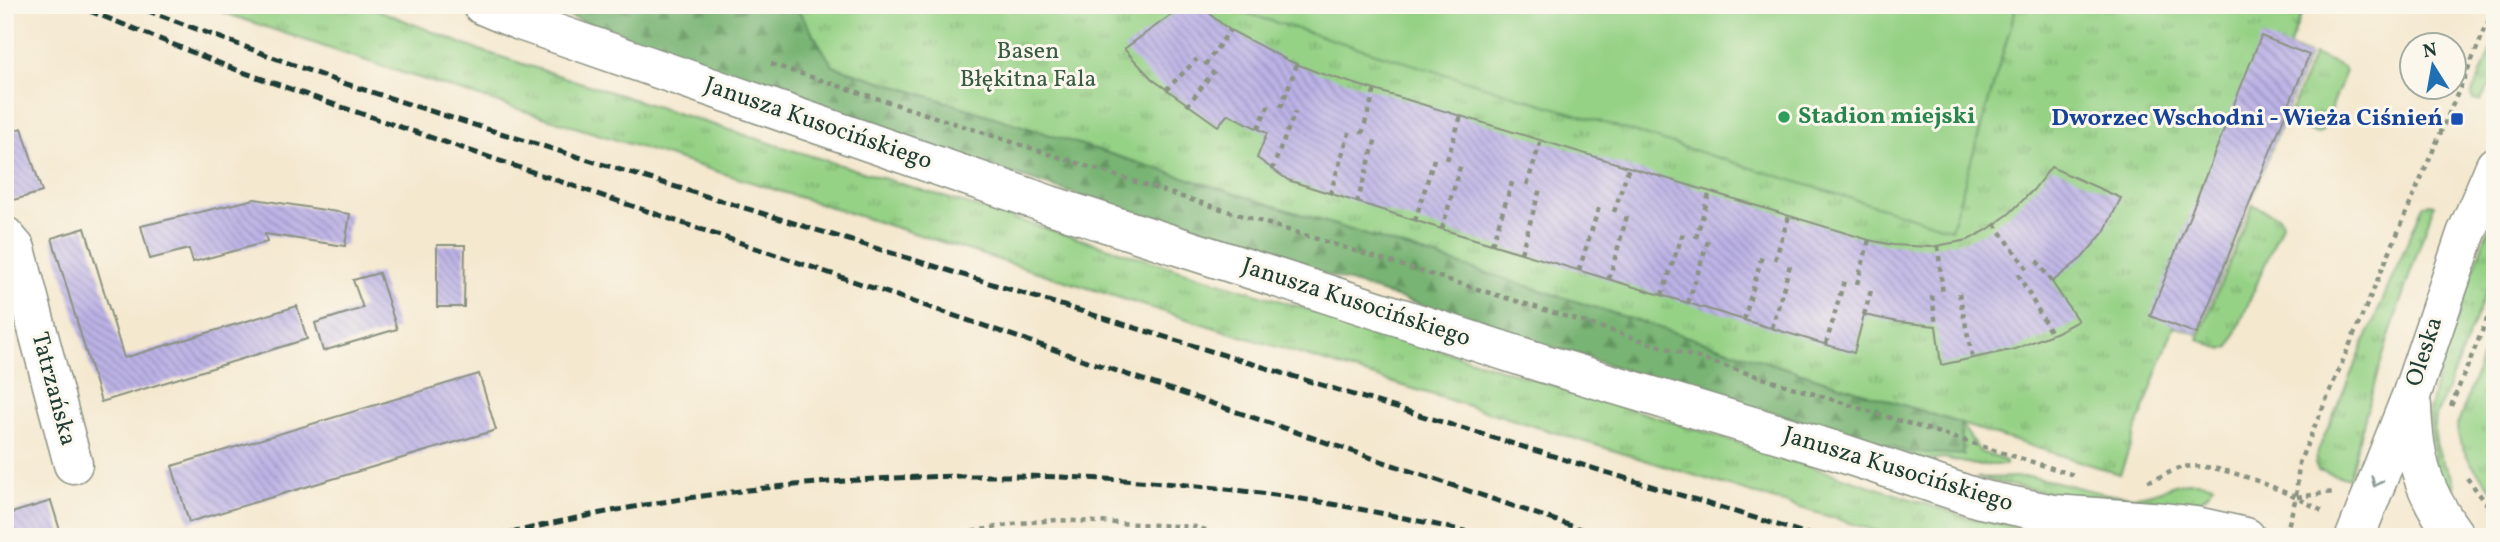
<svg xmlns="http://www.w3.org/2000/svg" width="2500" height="542" viewBox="0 0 2500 542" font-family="Vollkorn,serif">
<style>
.grass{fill:url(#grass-tufts);stroke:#5a885d;stroke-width:2}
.forest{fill:url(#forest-firs);stroke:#4c7854;stroke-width:2}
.pitch{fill:#96d286;stroke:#5a885d;stroke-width:2}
.building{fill:url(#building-back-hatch)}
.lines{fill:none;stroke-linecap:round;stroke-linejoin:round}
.minor-casing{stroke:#8a9282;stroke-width:41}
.major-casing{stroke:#8a9282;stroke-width:41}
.path{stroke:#8a9282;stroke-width:4.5;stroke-dasharray:5 5;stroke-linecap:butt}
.minor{stroke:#fff;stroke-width:38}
.major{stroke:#fff;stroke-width:38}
.rail{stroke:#1f3d34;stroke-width:5;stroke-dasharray:10 5;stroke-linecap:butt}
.oneway{stroke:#8f9e9a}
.leisure-dot{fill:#2e9e5b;stroke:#fbf7ec;stroke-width:2.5}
.transit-dot{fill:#1a4fb4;stroke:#fbf7ec;stroke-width:2.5}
.labels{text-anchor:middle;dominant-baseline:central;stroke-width:6;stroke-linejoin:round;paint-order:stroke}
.park-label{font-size:24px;fill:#375b44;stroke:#fbf7ec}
.leisure-label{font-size:24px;font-weight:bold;fill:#27864d;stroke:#fbf7ec;text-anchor:start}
.transit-label{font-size:24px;font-weight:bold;fill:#164399;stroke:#fbf7ec;text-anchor:end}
.street-label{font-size:24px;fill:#1f3d34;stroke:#fbf7ec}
</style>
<defs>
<pattern id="grass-tufts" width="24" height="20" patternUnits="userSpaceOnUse" patternTransform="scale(1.75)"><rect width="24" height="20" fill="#96d286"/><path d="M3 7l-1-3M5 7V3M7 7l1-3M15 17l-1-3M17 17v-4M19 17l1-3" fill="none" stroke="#7aac6e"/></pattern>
<pattern id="forest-firs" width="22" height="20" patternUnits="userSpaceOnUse" patternTransform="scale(1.75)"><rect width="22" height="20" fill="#78b473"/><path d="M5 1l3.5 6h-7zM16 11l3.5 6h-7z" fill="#62945f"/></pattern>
<pattern id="building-back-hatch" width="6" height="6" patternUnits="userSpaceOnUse" patternTransform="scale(1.75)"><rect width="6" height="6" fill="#bcb2e6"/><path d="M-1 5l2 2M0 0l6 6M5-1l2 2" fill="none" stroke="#9892bb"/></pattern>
</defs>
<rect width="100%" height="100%" fill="#fbf7ec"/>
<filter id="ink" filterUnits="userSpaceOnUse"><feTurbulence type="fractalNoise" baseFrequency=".0143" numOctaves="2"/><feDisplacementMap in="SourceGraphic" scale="14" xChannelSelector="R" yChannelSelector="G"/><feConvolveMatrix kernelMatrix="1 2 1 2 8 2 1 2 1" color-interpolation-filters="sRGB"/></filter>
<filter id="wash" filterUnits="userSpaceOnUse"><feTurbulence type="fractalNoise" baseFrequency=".00686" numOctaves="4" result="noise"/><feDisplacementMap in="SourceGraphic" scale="28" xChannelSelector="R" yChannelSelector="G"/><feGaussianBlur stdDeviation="1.57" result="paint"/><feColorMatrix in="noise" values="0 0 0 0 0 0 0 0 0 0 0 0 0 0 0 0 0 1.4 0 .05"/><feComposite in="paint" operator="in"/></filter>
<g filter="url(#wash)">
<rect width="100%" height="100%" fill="#f4e8cf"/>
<g class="grass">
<polygon points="201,5 366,5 473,48 792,150 1695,429 1969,518 2055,534 2110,537 1895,537 1238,335 384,67"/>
<polygon points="539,5 2305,5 2289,47 2309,55 2197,334 2174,326 2120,474 1961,424 1980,452 2006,461 2006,465 1975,465 1944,458 1920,461"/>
<polygon points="2495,40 2495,77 2480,101 2473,100 2472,94"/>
<polygon points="2314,54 2343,67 2346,71 2322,131 2317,134 2287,122"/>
<path d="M2429,204l5,1c-32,90 -63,181 -85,274l-31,-9 -3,-6 3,-13 105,-245z"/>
<polygon points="2253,205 2280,217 2282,224 2230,347 2223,350 2198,339"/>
<path d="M2495,214v56l-59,146c-3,20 0,34 10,51 4,8 9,12 9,21l-11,9 -7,-14 -8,-71 8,-34 45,-132z"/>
<path d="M2489,337l6,3v152c-17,-19 -37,-40 -38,-66z"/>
<path d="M2027,477c37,3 70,20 107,19 21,-1 34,-11 53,-14 9,-1 18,1 27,3 -7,11 -15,19 -28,19l-142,-12 -68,-14z"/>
</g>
<polygon class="forest" points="539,5 787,5 800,13 833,66 1960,423 1964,455 1907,452 1869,439 1640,375 1006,172 738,79"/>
<polygon class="pitch" points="1219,5 2017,5 1951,229"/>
<g id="blocks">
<g class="building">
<polygon points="1185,5 1204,5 1213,17 1230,30 1287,60 1319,73 1869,240 1893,245 1931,247 1968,240 1987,230 2010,213 2034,189 2051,167 2121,198 2104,232 2082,258 2052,282 2078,321 2057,332 2015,349 1941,365 1936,326 1898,322 1864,315 1854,353 1448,231 1288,180 1257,158 1267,133 1228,114 1218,126 1152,79 1124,49"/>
<polygon points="2261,36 2309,55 2197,334 2150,316"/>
<polygon points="22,128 42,192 10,201 5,185 5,133"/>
<polygon points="255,199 350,214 345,246 265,234 267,242 193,262 189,249 150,259 141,226"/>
<polygon points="85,228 124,358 297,306 307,339 101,402 52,238"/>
<polygon points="437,245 465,245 464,307 437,307"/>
<polygon points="379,273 397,329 323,351 315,323 363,308 353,280"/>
<polygon points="479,374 496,430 189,522 172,466"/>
<polygon points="51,501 62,537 5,537 5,515"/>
</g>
</g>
</g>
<g filter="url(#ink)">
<use href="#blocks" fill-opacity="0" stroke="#8a9282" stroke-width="2"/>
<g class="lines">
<g class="minor-casing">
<g id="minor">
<polyline points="482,5 520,21 1050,205 1542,363 1833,450 1980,499 2054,514 2164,522 2196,526 2246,537"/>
<polyline points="5,236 16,249 73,464"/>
</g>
</g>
<g class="major-casing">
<g id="major">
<path d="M2412,406c2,55 11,86 44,131"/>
<polyline points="2355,537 2411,396 2466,234 2495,166"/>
</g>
</g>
<g class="path">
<polyline points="771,64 1176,195 2074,475"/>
<polyline points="1205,65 1230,30"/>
<polyline points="1166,90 1197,59"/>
<polyline points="1187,106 1214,71"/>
<polyline points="1281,107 1297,64"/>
<polyline points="1258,128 1270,102"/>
<polyline points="1362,134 1375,89"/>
<polyline points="1447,160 1461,116"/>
<polyline points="1272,170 1295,112"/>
<polyline points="1527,185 1541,140"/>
<polyline points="1330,194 1350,130"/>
<polyline points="1357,203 1376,138"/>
<polyline points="1614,212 1629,167"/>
<polyline points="1415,221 1435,156"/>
<polyline points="1995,224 2028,270"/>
<polyline points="1442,229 1461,164"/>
<polyline points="1696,238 1710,191"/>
<polyline points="1492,244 1513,180"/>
<polyline points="1938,246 1943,296"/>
<polyline points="1521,253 1540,189"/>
<polyline points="1775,260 1789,216"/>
<polyline points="2037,261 2052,282"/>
<polyline points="1579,270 1599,207"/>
<polyline points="2018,274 2052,335"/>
<polyline points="1609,279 1627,216"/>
<polyline points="1857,284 1869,240"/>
<polyline points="1959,293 1973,360"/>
<polyline points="1662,295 1683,233"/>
<polyline points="1932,296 1936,326"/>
<polyline points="1688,303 1708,241"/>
<polyline points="1864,315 1872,287"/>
<polyline points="1744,320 1762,256"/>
<polyline points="1772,328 1790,265"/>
<polyline points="1826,344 1844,281"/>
<polyline points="2451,406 2495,300"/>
<polyline points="2467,478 2495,515"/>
<path d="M2148,481c13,-3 23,-11 36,-14 37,-6 108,27 140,45"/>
<polyline points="2297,497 2333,492"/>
<polyline points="2286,534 2296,497 2299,463 2495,6"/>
<polyline points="943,537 1019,523 1057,520 1195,527 1210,531 1218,537"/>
</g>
<use href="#minor" class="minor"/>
<use href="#major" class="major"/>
<g class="rail">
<polyline points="75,5 234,69 330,103 1604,537"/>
<polyline points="132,5 337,81 471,124 1817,537"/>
<path d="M495,537c246,-63 505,-76 757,-45 81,10 160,27 239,45"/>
</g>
</g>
<defs><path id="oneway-chevron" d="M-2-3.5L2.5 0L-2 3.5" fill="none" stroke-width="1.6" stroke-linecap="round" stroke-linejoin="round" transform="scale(1.75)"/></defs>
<use class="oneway" href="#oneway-chevron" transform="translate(2376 482) rotate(114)"/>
</g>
<circle class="leisure-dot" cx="1784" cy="117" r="7"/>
<rect class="transit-dot" x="2450" y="112" width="14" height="14" rx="3.5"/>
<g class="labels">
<g class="park-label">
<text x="1028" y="52">Basen<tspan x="1028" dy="28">Błękitna Fala</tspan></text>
</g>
<g class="leisure-label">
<text x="1798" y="117">Stadion miejski</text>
</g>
<g class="transit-label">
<text x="2443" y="119">Dworzec Wschodni - Wieża Ciśnień</text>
</g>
<g class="street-label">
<text transform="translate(818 124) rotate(19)">Janusza Kusocińskiego</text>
<text transform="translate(1356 303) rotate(18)">Janusza Kusocińskiego</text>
<text transform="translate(2425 352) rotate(-72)">Oleska</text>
<text transform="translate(53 389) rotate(75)">Tatrzańska</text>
<text transform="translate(1898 470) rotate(17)">Janusza Kusocińskiego</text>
</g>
</g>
<rect width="2500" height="542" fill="none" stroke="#fbf7ec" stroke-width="28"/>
<g transform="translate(2433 66) rotate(349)"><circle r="33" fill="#fbf7ec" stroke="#a3ada2" stroke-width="2"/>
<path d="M0-5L12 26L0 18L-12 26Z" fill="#1f6fb2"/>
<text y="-10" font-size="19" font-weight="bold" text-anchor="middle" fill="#1f3d34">N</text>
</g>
</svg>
